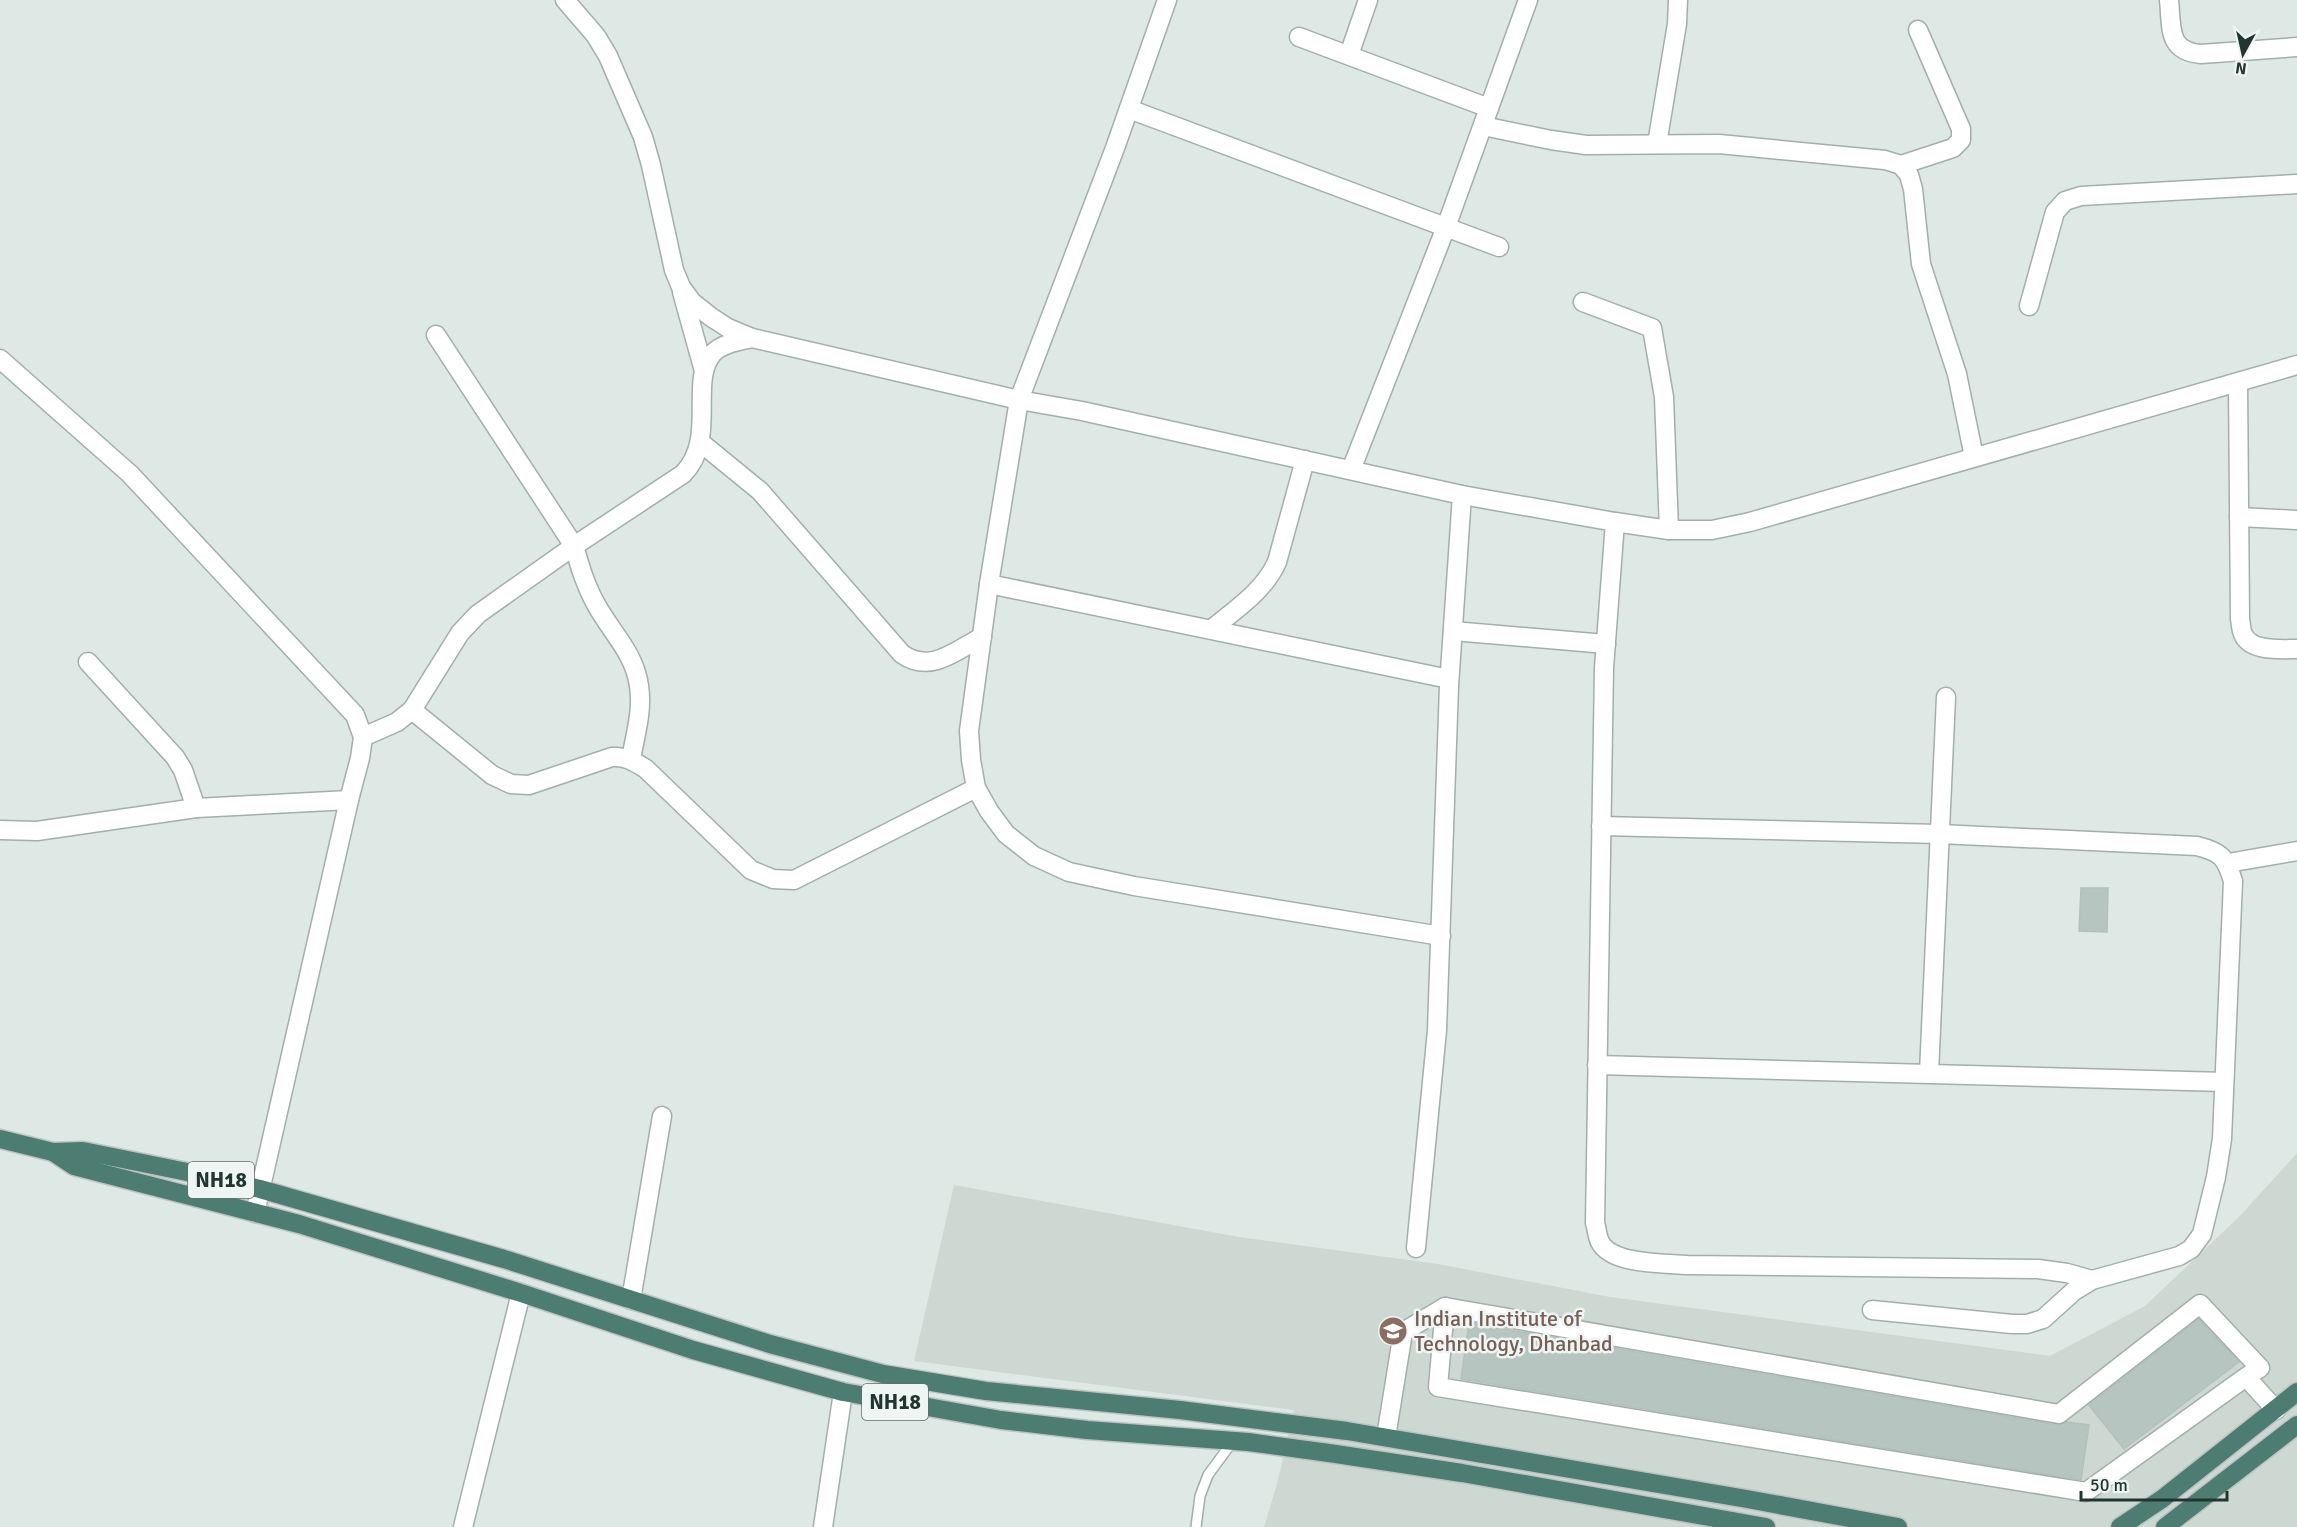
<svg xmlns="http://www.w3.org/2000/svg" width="2297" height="1527" viewBox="0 0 2297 1527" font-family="Signika,sans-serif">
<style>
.built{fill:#cdd8d3}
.building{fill:#b7c5c0;stroke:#b2c1bb;stroke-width:1.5}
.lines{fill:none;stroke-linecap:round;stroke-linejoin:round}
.service-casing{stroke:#a2afab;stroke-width:12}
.minor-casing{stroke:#a2afab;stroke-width:21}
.trunk-casing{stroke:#bdc3c1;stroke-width:21}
.service{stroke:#fff;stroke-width:9}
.minor{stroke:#fff;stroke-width:18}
.trunk{stroke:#4c7c72;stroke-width:18}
.labels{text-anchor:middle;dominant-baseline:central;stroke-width:5;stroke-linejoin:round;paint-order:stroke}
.shield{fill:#eef5f2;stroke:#5f6f6b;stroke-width:1.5}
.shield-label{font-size:21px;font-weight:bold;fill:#223631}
.education-label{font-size:22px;fill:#785e54;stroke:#eef5f2;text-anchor:start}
</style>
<rect width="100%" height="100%" fill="#dee8e4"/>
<polygon class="built" points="2297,1153 2297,1527 1264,1527 1277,1484 1294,1410 914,1361 954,1185 1239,1237 1438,1264 1610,1297 2050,1356 2145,1306 2240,1216"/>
<g class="building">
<polygon points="2081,888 2108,888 2107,932 2079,931"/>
<polygon points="2199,1319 2239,1362 2124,1449 2089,1405"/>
<polygon points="1469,1323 2057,1425 2067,1422 2089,1425 2081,1480 1461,1379"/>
</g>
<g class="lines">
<g class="service-casing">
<polyline id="service" points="1196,1527 1200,1496 1208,1475 1233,1441"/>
</g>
<g class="minor-casing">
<g id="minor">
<polyline points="565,0 596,36 608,56 643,137 651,165 674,270 681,287 692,302 711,317 728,328 752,338 1019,400 1082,411 1462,495 1615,522 1669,530 1712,530 1750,522 2297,365"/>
<polyline points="1167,0 1115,148 1019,400 989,584 969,731 971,760 976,788 989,811 1006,834 1034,856 1069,872 1134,886 1441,936"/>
<path d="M2169,0c3,28 -2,51 32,54l96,-7"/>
<polyline points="1299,37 1489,108"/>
<polyline points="1349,55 1368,0"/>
<polyline points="1129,109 1499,247"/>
<polyline points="1483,126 1551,140 1586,145 1719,144 1885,160 1901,165 1909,175 1913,189 1921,264 1957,374 1974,457"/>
<polyline points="1657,144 1677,24 1678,0"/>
<polyline points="1901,165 1953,148 1961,140 1961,129 1918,30"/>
<polyline points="682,292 704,371"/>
<polyline points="1583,302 1652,328 1664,397 1669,530"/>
<polyline points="2029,306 2055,212 2065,201 2081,196 2297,184"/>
<path d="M436,335l138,211c6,21 12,41 23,60 15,27 38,48 42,80 4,24 -4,50 -8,73"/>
<polyline points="0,359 130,474 355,715 363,737 360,758 349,800 255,1213"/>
<path d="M2238,383l2,236c1,5 1,11 3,15 7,18 38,15 54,15"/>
<path d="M700,442l60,49 142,163c29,20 53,-3 80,-17"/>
<polyline points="1351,470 1446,227 1528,0"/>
<polyline points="2239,517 2297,520"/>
<path d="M1615,522l-11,146 -9,555c2,6 2,13 5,19 12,23 64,21 87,23l351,4 29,4 25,7"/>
<polyline points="989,584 1449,679"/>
<path d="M1212,629c24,-20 52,-38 65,-67l28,-102"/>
<polyline points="1453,631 1606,644"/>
<polyline points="88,662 175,757 183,770 196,808"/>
<path d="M412,710l80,65 19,9 18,1 83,-28c14,-1 23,5 34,12l105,101 22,9 21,1 182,-92"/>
<path d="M363,737l34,-15 15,-12 48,-77 18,-19 96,-68 109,-72c35,-35 5,-93 30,-121 10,-10 27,-12 39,-15"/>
<path d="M1601,826l339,8 257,12c24,6 29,11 36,35l-11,258 -6,38 -14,57 -11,15 -12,7 -87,24 -18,11 -31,28 -16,5h-15l-140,-14"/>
<polyline points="0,830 37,831 196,808 349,800"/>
<polyline points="2228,863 2297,851"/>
<polyline points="1597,1065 2224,1082"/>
<polyline points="1929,1073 1946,697"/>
<polyline points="1416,1248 1437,1030 1449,686 1462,495"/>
<polyline points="631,1300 662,1116"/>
<polyline points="2246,1377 2260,1368 2200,1304 2059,1414 1445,1307 1438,1387 2086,1492 2246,1377 2276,1410"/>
<polyline points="1386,1437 1403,1332 1445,1307"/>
<polyline points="463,1527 521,1293"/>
<polyline points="823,1527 843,1392"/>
</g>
</g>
<g class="trunk-casing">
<g id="trunk">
<polyline points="0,1139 53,1152 83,1151 197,1174 260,1189 504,1259 770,1344 883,1374 986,1391 1180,1410 1347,1431 1747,1499 1898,1527"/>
<polyline points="53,1152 74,1166 299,1224 521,1293 693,1350 843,1392 1001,1420 1087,1430 1248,1442 1329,1453 1462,1473 1766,1527"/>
<polyline points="2120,1527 2162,1499 2297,1392"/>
<polyline points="2165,1527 2297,1425"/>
</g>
</g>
<use href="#service" class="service"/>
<use href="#minor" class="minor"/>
<use href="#trunk" class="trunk"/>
</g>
<defs>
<g id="university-disc" transform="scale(1.5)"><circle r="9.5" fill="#8d6e63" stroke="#eef5f2"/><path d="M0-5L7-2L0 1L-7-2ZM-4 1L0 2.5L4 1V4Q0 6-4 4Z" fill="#fff"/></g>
</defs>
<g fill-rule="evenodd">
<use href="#university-disc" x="1393" y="1331"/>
</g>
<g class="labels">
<g class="shield">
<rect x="188" y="1162" width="66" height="36" rx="4.5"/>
<rect x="862" y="1384" width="66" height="36" rx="4.5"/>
</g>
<g class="shield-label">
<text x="221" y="1180">NH18</text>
<text x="895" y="1402">NH18</text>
</g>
<g class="education-label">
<text x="1414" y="1318">Indian Institute of<tspan x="1414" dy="25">Technology, Dhanbad</tspan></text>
</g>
</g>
<g transform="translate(2243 54) rotate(188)" stroke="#eef5f2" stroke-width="4.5" paint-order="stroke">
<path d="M0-4.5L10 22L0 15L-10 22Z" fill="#223631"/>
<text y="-9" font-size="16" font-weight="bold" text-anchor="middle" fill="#223631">N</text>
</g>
<path d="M2081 1491v9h146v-9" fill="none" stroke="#223631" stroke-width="3"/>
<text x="2090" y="1491" font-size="18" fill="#223631" stroke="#eef5f2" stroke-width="4.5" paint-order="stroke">50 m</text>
</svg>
